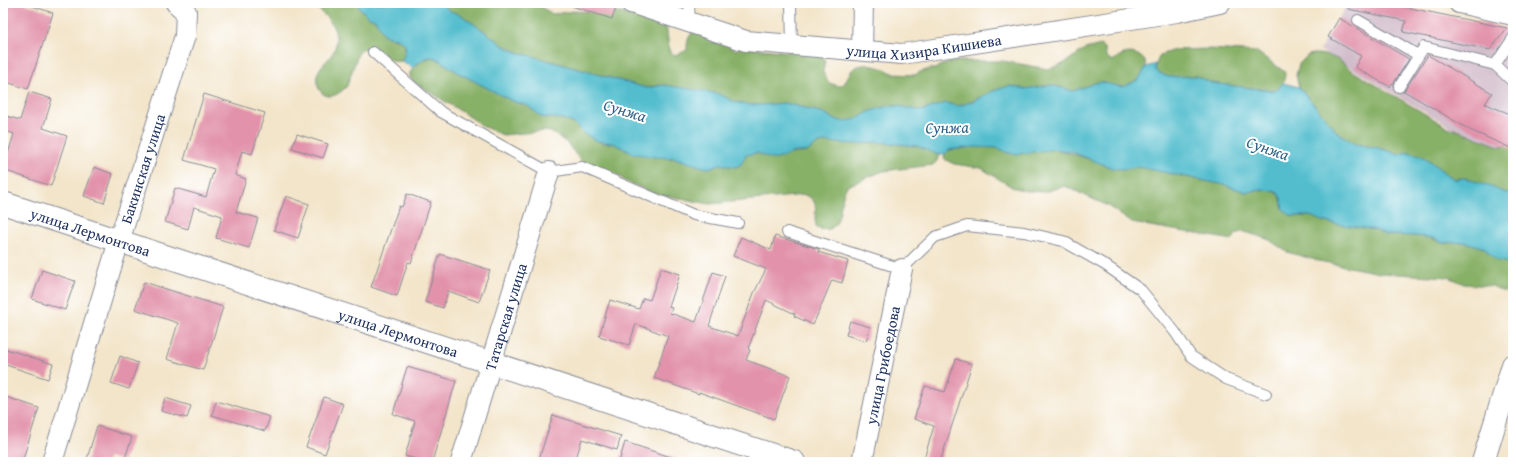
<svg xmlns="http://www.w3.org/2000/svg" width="1516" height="465" viewBox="0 0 1516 465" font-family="'Gentium Book Plus',serif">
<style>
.industrial{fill:#d1bdcb}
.forest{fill:#88b168;stroke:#527063}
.water{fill:#53bdce;stroke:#377696}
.building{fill:#e293ab}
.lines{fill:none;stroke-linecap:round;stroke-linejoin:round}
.service-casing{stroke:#878a94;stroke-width:12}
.minor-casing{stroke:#878a94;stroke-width:22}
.tertiary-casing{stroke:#878a94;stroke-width:24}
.service{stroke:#fff;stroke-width:10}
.minor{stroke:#fff;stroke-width:20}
.tertiary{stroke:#fff;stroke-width:22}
.labels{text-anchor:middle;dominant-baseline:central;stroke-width:4;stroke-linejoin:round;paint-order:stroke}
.street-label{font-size:15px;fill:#1b2f5e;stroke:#fff}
.water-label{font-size:16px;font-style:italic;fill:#2f6185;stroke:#fff}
</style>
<rect width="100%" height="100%" fill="#fff"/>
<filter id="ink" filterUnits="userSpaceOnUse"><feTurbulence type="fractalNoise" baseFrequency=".025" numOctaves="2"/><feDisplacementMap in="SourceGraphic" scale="8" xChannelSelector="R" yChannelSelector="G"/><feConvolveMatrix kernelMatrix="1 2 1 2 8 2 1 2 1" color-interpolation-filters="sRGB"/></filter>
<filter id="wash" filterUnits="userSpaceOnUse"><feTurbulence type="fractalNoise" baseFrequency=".012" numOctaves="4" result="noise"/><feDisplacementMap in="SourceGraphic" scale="16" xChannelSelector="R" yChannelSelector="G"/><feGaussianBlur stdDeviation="0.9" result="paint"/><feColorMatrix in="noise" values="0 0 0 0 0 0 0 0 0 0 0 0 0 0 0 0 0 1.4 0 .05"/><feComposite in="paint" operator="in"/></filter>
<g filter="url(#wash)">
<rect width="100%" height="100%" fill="#f3e5ca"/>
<polygon class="industrial" points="1346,3 1386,3 1513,30 1513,156 1466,136 1320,50 1345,8"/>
<g class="forest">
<path d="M311,3h45l10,12 10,5 12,17c17,3 21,7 14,24 -15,3 -15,-8 -27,-12 -3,-1 -9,0 -13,0l-4,5 -11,32c-4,4 -7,7 -12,9 -13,5 -20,-9 -18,-20 4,-14 21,-18 19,-38 -2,-16 -14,-24 -25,-34z"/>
<path d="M441,3h98l5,6 9,5 21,-3 48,2 15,4 19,-6 10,12 3,27 3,4 5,1 10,-5c0,-9 1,-14 8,-20l9,4 7,8 16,2 9,6 4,-3 83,8 2,6 -2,11 6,11 10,3 5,-2 7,-13 4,-4 11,-3 19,5 9,5 21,1 5,-3 10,-3h5l4,-3 16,-5h48l45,8 15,-5 22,-15 16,-4 4,4c0,7 2,9 8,12 10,-10 23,-11 32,0l1,6 -8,13 -16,7 -27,-4 -22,8 -22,-6 -26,4 -16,-3 -16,5 -20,10 -11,4 -5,1 -11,-3 -25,8 -22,-5h-11l-17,5 -15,8 -11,3 -11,-3 -10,-6 -39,-10 -22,2h-12l-16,-3 -21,-9 -55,-8 -12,3 -130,-36 -15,-7 -4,-4 -37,-26 -11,-4z"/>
<path d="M1211,49l46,3 28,20c0,9 -3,15 -11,19l-63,-8 -15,-7 -27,1 -10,-4 -4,-4 1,-5 4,-9 14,-5z"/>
<path d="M1314,54c14,0 26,4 35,15l98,58 16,5 33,13 6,1 11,-3v51l-7,-1 -35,-13 -11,-2 -5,1 -9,-5 -17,-14 -9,-5 -11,-3 -10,2 -21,-6 -23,-4 -18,-12 -38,-45 -3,-12 3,-11 9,-9z"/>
<path d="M431,57l5,1 23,15 53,28 16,5 5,3 4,4 9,5 11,-1 18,7 8,9 19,10h11l52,15h10l34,10 11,-4 16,3 5,-3 5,-9 11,-2 10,4 39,-5 13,-9 6,-1h64l28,4 22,9 -2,6 -4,4 -50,6 -36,15c-10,15 -2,52 -30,42 -6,-14 6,-26 -12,-33l-95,9 -57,-11 -28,-12 -9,-7 -27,-8 -9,-6 -14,-18 -15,-10 -6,-1 -42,4 -21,-9 -9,-7 -59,-37 -4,-5v-5l11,-11z"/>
<path d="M979,146l19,2 10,5 48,-4 67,20 16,-2 5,1 81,17 21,7 17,-2 10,1 5,2 3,5 1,6 9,12h19l15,6 51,8 4,3 48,4 15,6 22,-1 20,6c5,8 19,15 28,13v32l-11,-2 -10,-5 -28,-2 -15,-7 -69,-4 -61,-12 -32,-9 -19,-13 -23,-7h-5l-5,3 -2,5 -101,-17 -24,-17 -43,-20 -22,6 -17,-1 -14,-4 -31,-19 -27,-4 -10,-5 1,-5 4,-4z"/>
</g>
<path class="water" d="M356,3h85l9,8 11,4 37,26 4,4 15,7 130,36 17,-3 39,6 16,3 16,8 16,3h12l22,-2 39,10 10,6 11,3 11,-3 15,-8 17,-5h11l22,5 25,-8 11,3 5,-1 11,-4 20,-10 16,-5 16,3 26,-4 22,6 22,-8 6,-1 21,5 16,-7 8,-13 10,-3 -1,5 4,4 10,4 27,-1 15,7 63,8 5,-3 4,-5 16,4 38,45 18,12 23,4 21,6 10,-2 11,3 9,5 17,14 9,5 11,-1 25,9 15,6 7,1v67c-13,3 -21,-1 -28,-13l-20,-6 -22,1 -10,-5 -16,-2 -32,-1 -9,-5 -51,-8 -15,-6h-19l-8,-7 -2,-11 -3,-5 -5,-2 -10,-1 -17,2 -21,-7 -81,-17 -5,-1 -16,2 -11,-1 -40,-16 -16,-3 -38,5 -10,-1 -10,-5 -24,-1 -25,3 -4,4 -6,1 -22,-9 -39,-4 -22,2 -31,-2 -6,1 -13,9h-11l-18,7h-5l-15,-6 -11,2 -5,9 -5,3 -16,-3 -11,4 -6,-1 -28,-9 -21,-1 -22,-4 -19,-10 -16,-2 -14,-8 -8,-9 -12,-5 -22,-2 -13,-11 -16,-5 -53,-28 -23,-15 -5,-1 -6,1 -13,10 -10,-7 4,-13 -2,-5 -7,-5 -9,-1 -5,-3 -7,-14 -10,-5z"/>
<g id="blocks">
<g class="building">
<polygon points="3,3 23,3 53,13 28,89 3,81"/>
<polygon points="573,3 618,3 612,19 572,6"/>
<polygon points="1349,3 1386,3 1507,28 1490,50 1403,32 1406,21 1348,9"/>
<polygon points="1339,18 1409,59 1393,84 1392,83 1390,87 1355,67 1361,56 1328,37"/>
<polygon points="1428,55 1492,93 1485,104 1513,115 1513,149 1470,130 1404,91"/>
<polygon points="29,92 52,99 43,128 67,136 51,186 3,170 14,134 3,130 3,115 20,120"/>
<polygon points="204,94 265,113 252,154 242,151 235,175 246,179 236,212 258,218 249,248 216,238 222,216 194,207 188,229 165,222 175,188 206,197 214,169 184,160"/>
<polygon points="297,134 328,144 323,158 292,148"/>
<polygon points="94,167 113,174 104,203 84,196"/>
<polygon points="407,194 431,202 411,263 408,262 397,296 371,287 399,206 402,207"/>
<polygon points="286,196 309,204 298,238 274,230"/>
<polygon points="775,236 819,249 818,252 848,261 842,283 832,280 813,325 794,316 795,314 766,300 748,349 750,350 746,360 790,376 774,419 699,392 699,394 654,378 668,336 636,324 629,345 599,336 610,300 639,309 643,298 650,300 661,268 680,274 669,307 672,308 670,313 696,322 713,272 725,276 709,326 738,336 754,293 766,269 733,256 741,237 771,250"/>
<polygon points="440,254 490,270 479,302 448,291 443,308 425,302"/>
<polygon points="42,270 75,281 65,310 32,299"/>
<polygon points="144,282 223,307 203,370 167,359 178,323 135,309"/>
<polygon points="850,321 870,327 866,341 846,335"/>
<polygon points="3,348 53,364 48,379 3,364"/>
<polygon points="120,356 138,363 129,389 111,383"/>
<polygon points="956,359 972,364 940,462 923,462 934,426 914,419 925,386 945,392"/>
<polygon points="407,367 456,381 432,462 427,462 405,456 415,421 393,414"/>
<polygon points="3,396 39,408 22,462 3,462"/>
<polygon points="324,397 343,404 325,454 306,447"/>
<polygon points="165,398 191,406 187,418 161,411"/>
<polygon points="216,401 270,417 265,431 212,415"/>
<polygon points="553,415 621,436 617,450 582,439 575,462 538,462"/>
<polygon points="97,426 132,437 124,461 109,457 107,462 86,462"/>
<polygon points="625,442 677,459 676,462 619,462"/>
</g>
</g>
</g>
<g filter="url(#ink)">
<use href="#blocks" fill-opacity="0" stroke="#878a94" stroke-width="1"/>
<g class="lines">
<g class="service-casing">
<g id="service">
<polyline points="689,3 690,24"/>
<polyline points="791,3 792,45"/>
<polyline points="1358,20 1418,55"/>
<polyline points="373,52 441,112 549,172 582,167 694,215 738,223"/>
<polyline points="1495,65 1513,82"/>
<polyline points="1399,87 1424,47 1495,65 1513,38"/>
<polyline points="787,232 902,269 935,237 967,226 1024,232 1063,241 1105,265 1141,290 1175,332 1191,356 1226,379 1266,394"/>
</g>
</g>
<g class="minor-casing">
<g id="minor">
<path id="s1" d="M631,3l115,38 156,13 275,-42 43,-9"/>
<polyline points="1459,3 1513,15"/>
<polyline points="862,50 863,3"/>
<path id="s2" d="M52,462l67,-221 66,-205 1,-24 -10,-9"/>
<path id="s3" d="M461,462l88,-290"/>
<path id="s4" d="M862,462l40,-193"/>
</g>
</g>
<g class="tertiary-casing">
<g id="tertiary">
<path id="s5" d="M3,203l791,259"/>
<polyline points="1483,462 1513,365"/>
</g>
</g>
<use href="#service" class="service"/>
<use href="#minor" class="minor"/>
<use href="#tertiary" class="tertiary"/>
</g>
</g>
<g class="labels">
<g class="street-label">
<text stroke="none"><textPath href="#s1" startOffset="300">улица Хизира Кишиева</textPath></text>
<text stroke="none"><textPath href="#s2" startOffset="307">Бакинская улица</textPath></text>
<text stroke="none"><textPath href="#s5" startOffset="92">улица Лермонтова</textPath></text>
<text stroke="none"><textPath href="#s3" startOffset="152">Татарская улица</textPath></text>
<text stroke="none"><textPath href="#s5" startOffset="416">улица Лермонтова</textPath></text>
<text stroke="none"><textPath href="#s4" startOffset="99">улица Грибоедова</textPath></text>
</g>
<g class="water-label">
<text transform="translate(625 110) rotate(17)">Сунжа</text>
<text transform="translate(947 127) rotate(-1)">Сунжа</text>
<text transform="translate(1268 148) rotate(19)">Сунжа</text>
</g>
</g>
<rect width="1516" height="465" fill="none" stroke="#fff" stroke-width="16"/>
</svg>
